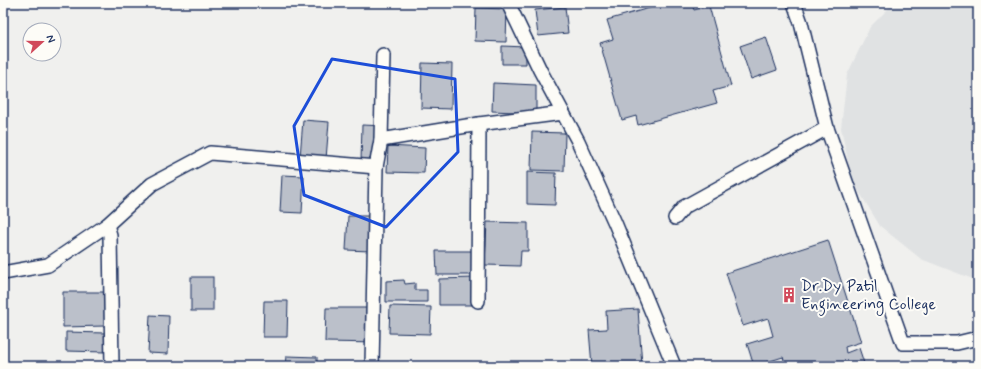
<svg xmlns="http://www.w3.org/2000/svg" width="981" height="369" viewBox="0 0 981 369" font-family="Mynerve,sans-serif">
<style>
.built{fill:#e0e2e3}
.building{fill:#bbc0ca;stroke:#1b2f5e}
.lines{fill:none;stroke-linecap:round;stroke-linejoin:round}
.minor-casing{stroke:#1b2f5e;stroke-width:16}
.minor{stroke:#fdfcf7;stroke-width:13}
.marked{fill:none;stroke:#1d4ed8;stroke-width:3;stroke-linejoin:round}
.labels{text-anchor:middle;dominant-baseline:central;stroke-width:4;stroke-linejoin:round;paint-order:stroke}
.poi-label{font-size:16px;fill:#1b2f5e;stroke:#fdfcf7;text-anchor:start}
</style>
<rect width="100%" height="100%" fill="#f0f0ee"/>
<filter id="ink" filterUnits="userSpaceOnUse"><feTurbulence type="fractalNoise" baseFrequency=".025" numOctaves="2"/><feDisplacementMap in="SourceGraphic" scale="8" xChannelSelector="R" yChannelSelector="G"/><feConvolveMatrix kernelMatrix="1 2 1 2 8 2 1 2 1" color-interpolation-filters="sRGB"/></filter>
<g filter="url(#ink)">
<polygon class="built" points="894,3 978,3 978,279 970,278 921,259 880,226 852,180 841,128 847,75 870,27"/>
<g class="building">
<polygon points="667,3 692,3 694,10 709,6 731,86 713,91 717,103 638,125 636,116 622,120 600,43 613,39 607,20"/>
<polygon points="565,7 568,33 538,36 535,10"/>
<polygon points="476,8 507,9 506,42 475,41"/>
<polygon points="766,37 777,70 751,79 740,46"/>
<polygon points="502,46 526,47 526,64 502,64"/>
<polygon points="422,63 452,64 451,109 421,108"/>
<polygon points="493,83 536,85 536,113 492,111"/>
<polygon points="303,120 329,122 326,159 300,157"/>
<polygon points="362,125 386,126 384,162 361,161"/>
<polygon points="532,132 565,133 564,171 531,170"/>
<polygon points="388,146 425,148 424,173 387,172"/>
<polygon points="527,172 556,173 555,205 527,204"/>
<polygon points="282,175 304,176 302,213 280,212"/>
<polygon points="348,216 371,216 370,251 346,250"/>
<polygon points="487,222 528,223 528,251 521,251 520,266 485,265"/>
<polygon points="828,240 861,342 845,347 846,353 859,348 865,366 786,366 783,357 754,366 747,344 773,336 768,318 743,326 726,273"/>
<polygon points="436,251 472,251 472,275 437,275"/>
<rect x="191" y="277" width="22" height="34"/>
<polygon points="474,278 474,305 439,305 439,279"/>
<polygon points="404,280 405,284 415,283 415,290 427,290 427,302 386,302 386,281"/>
<polygon points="63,292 105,292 105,326 63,327"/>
<polygon points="264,301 288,301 287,337 263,337"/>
<polygon points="390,306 431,307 430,334 389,333"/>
<polygon points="326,308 378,308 378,343 325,342"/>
<polygon points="638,309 642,366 592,366 589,330 607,329 606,311"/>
<polygon points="150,315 169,316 168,354 148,353"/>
<polygon points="66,332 105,333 105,352 66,351"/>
<polygon points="287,356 317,357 317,366 286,366"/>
</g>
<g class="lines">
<g class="minor-casing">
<g id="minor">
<polyline points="508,3 540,70 578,141 615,223 674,366"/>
<polyline points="794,3 801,23 827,128 903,343 957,343 978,338"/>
<polyline points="381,140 479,124 563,113"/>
<polyline points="675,218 684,207 827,128"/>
<polyline points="107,225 110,235 112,366"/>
<polyline points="3,273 48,265 107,225 152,184 210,153 376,167"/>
<polyline points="478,301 479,124"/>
<polyline points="372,366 376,167 381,140 383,55"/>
</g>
</g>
<use href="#minor" class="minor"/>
</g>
</g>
<path class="marked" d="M332,59l123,20 3,73 -72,75 -82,-32 -10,-69z"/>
<defs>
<g id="building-bare" transform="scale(1.2)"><path d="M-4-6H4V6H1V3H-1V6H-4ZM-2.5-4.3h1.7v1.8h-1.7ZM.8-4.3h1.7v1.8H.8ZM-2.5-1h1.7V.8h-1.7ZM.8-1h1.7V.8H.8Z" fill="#d1495b" stroke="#fdfcf7" stroke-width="2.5" paint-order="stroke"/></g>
</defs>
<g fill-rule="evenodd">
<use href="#building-bare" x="789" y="295"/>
</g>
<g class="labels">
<g class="poi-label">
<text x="801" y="286">Dr.Dy Patil<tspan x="801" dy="18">Engineering College</tspan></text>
</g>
</g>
<rect width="981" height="369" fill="none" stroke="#fdfcf7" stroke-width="16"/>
<rect x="8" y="8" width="965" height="353" fill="none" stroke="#1b2f5e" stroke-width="1.5" filter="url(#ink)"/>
<g transform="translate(42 42) rotate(69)"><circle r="19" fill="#fdfcf7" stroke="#a3aaba"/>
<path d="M0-3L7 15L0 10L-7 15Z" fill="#d1495b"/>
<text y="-6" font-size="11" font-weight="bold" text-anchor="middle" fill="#1b2f5e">N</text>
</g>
</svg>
